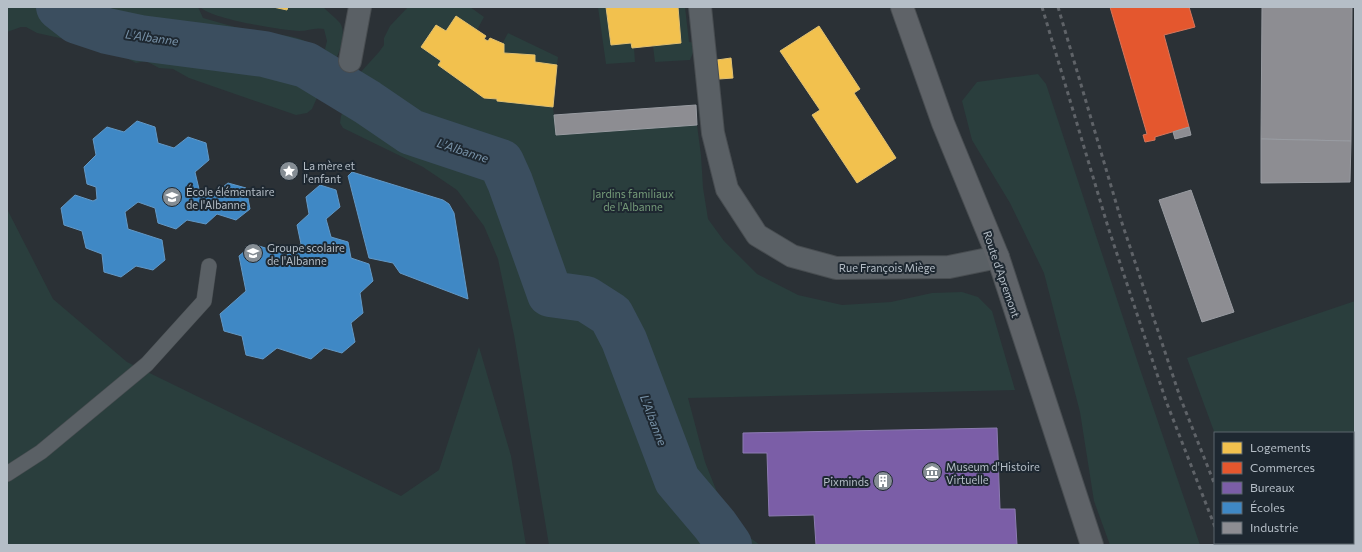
<svg xmlns="http://www.w3.org/2000/svg" width="1362" height="552" viewBox="0 0 1362 552" font-family="Commissioner,sans-serif">
<style>
.green{fill:#2a3e3d}
.homes{fill:#f2c14e;stroke:#e0c072}
.shops{fill:#e4572e;stroke:#d6765c}
.offices{fill:#7b5ea7;stroke:#8c7bb1}
.schools{fill:#3f88c5;stroke:#6298c6}
.industry{fill:#8d8d92;stroke:#999ca2}
.lines{fill:none;stroke-linecap:round;stroke-linejoin:round}
.river{stroke:#3b4e5f;stroke-width:46}
.service-casing{stroke:#484d51;stroke-width:16}
.minor-casing{stroke:#484d51;stroke-width:24}
.secondary-casing{stroke:#484d51;stroke-width:24}
.service{stroke:#5a6065;stroke-width:15}
.minor{stroke:#5a6065;stroke-width:22}
.secondary{stroke:#5f6368;stroke-width:22}
.rail{stroke:#5f6368;stroke-width:3;stroke-dasharray:4 4;stroke-linecap:butt}
.labels{text-anchor:middle;dominant-baseline:central;stroke-width:4;stroke-linejoin:round;paint-order:stroke}
.poi-label{font-size:11px;fill:#b5bec7;stroke:#1e2831;text-anchor:start}
.park-label{font-size:11px;fill:#759b79;stroke:#1e2831}
.street-label{font-size:11px;fill:#b5bec7;stroke:#1e2831}
.water-label{font-size:12px;font-style:italic;fill:#7892a8;stroke:#1e2831}
</style>
<rect width="100%" height="100%" fill="#2b3136"/>
<g class="green">
<path d="M7,7h191l5,11c18,5 36,11 54,14 39,6 50,0 73,36l-18,41 -5,4 -11,2 -107,-37 -16,-9 -14,-1 -13,-7 -10,2 -15,-8 -24,-9 -6,1 -22,-7 -32,-7 -11,-6h-5l-14,5z"/>
<path d="M200,7h73l14,3 1,-3h35c5,5 12,10 17,16 7,10 -1,31 -6,40l-9,-14 2,-8 -3,-12c-9,-2 -16,2 -25,2 -18,-1 -88,-12 -99,-24z"/>
<polygon points="408,7 470,7 484,17 477,30 456,16 446,31 436,25 421,47 441,61 438,65 483,98 497,99 497,101 553,107 556,135 697,125 701,155 703,188 708,219 724,241 757,274 798,295 842,305 891,302 932,293 962,292 978,297 992,311 1015,390 688,398 705,462 719,497 741,531 760,545 549,545 514,335 498,259 484,226 457,190 423,167 343,128 340,123 341,116 359,74 379,52 384,45 384,38 390,26"/>
<polygon points="598,7 606,7 611,45 631,43 632,48 634,48 635,62 606,64"/>
<polygon points="678,7 685,7 689,42 697,43 690,60 655,62 653,46 681,43"/>
<polygon points="508,33 558,57 557,65 535,62 535,55 504,53 504,44 502,44"/>
<polygon points="1038,74 1046,84 1140,369 1200,545 1110,545 1094,501 1080,412 1044,273 1010,203 972,140 962,101 977,82"/>
<polygon points="7,209 53,299 127,362 401,496 439,470 479,347 511,456 526,545 7,545"/>
<polygon points="1355,301 1355,545 1257,545 1256,543 1353,543 1353,433 1215,434 1187,358"/>
</g>
<g class="homes">
<polygon points="273,7 288,7 287,10"/>
<polygon points="606,7 678,7 681,43 632,48 631,43 611,45"/>
<polygon points="456,16 486,36 484,39 488,41 490,38 504,44 504,53 535,55 535,62 557,65 553,107 497,101 497,99 484,98 438,65 441,61 421,47 436,25 446,31"/>
<polygon points="819,26 860,89 854,93 896,158 857,183 812,115 820,110 780,51"/>
<polygon points="731,58 733,78 719,79 717,60"/>
</g>
<polygon class="shops" points="1110,7 1189,7 1195,27 1164,35 1189,127 1155,137 1155,140 1145,142 1143,135 1147,134"/>
<polygon class="offices" points="997,428 1000,509 1015,509 1017,545 816,545 814,515 769,516 767,453 743,453 743,433"/>
<g class="schools">
<polygon points="137,121 155,127 158,143 174,148 188,137 206,143 209,160 195,172 199,189 214,194 228,183 246,188 250,209 236,220 217,214 206,224 187,220 176,229 158,223 155,208 138,202 125,212 128,229 162,240 165,260 153,270 136,266 121,277 104,272 102,254 86,248 82,231 64,225 61,208 75,195 93,201 97,199 96,187 87,184 84,167 96,155 93,139 107,127 124,132"/>
<polygon points="352,172 443,200 449,204 454,213 468,299 400,273 393,263 369,258 348,176"/>
<polygon points="320,185 336,190 340,207 326,219 331,237 348,242 351,258 369,264 373,281 360,293 363,313 351,323 355,342 342,353 324,348 311,359 277,348 263,359 246,355 242,336 224,331 220,314 246,291 239,256 253,244 287,255 301,244 297,225 309,214 306,197"/>
</g>
<g class="industry">
<polygon points="1262,7 1352,7 1351,141 1261,139"/>
<polygon points="696,105 697,125 556,135 554,115"/>
<polygon points="1189,127 1191,135 1175,139 1173,132"/>
<polygon points="1261,139 1351,141 1350,182 1261,183"/>
<polygon points="1191,190 1234,312 1202,322 1159,200"/>
</g>
<g class="lines">
<polyline class="river" points="59,7 77,21 107,31 140,38 264,54 306,65 367,102 411,132 501,162 510,182 550,294 586,299 611,315 624,340 677,480 715,525 729,545"/>
<g class="service-casing">
<polyline id="service" points="7,474 41,452 147,364 204,301 209,266"/>
</g>
<g class="minor-casing">
<g id="minor">
<polyline points="700,7 713,133 727,189 757,235 792,256 836,268 949,267 998,257"/>
<polyline points="350,61 360,7"/>
</g>
</g>
<g class="secondary-casing">
<polyline id="secondary" points="902,7 943,123 998,257 1092,545"/>
</g>
<use href="#service" class="service"/>
<use href="#minor" class="minor"/>
<use href="#secondary" class="secondary"/>
<g class="rail">
<polyline points="1042,7 1108,227 1166,401 1215,527"/>
<polyline points="1058,7 1122,223 1180,397 1215,485"/>
<polyline points="1221,543 1222,545"/>
<polyline points="1238,543 1239,545"/>
</g>
</g>
<defs>
<g id="sight-disc" transform="scale(1)"><circle r="9.5" fill="#858d94" stroke="#1e2831"/><path d="M0-6L1.8-2.2L6-1.7L2.9 1.2L3.7 5.4L0 3.3L-3.7 5.4L-2.9 1.2L-6-1.7L-1.8-2.2Z" fill="#fff"/></g>
<g id="school-disc" transform="scale(1)"><circle r="9.5" fill="#858d94" stroke="#1e2831"/><path d="M0-5L7-2L0 1L-7-2ZM-4 1L0 2.5L4 1V4Q0 6-4 4Z" fill="#fff"/></g>
<g id="museum-disc" transform="scale(1)"><circle r="9.5" fill="#858d94" stroke="#1e2831"/><path d="M0-6L6-3V-2H-6V-3ZM-5-1h2V3h-2ZM-1-1h2V3h-2ZM3-1h2V3H3ZM-6 4H6V6H-6Z" fill="#fff"/></g>
<g id="building-disc" transform="scale(1)"><circle r="9.5" fill="#858d94" stroke="#1e2831"/><path d="M-4-6H4V6H1V3H-1V6H-4ZM-2.5-4.3h1.7v1.8h-1.7ZM.8-4.3h1.7v1.8H.8ZM-2.5-1h1.7V.8h-1.7ZM.8-1h1.7V.8H.8Z" fill="#fff"/></g>
</defs>
<g fill-rule="evenodd">
<use href="#sight-disc" x="289" y="171"/>
<use href="#school-disc" x="172" y="197"/>
<use href="#school-disc" x="253" y="253"/>
<use href="#museum-disc" x="932" y="472"/>
<use href="#building-disc" x="883" y="481"/>
</g>
<g class="labels">
<g class="poi-label">
<text x="303" y="165">La mère et<tspan x="303" dy="13">l'enfant</tspan></text>
<text x="186" y="191">École élémentaire<tspan x="186" dy="13">de l'Albanne</tspan></text>
<text x="267" y="247">Groupe scolaire<tspan x="267" dy="13">de l'Albanne</tspan></text>
<text x="946" y="466">Museum d'Histoire<tspan x="946" dy="13">Virtuelle</tspan></text>
<text x="869" y="481" text-anchor="end">Pixminds</text>
</g>
<g class="park-label">
<text x="633" y="193">Jardins familiaux<tspan x="633" dy="13">de l'Albanne</tspan></text>
</g>
<g class="street-label">
<text x="887" y="267">Rue François Miège</text>
<text transform="translate(1002 274) rotate(71)">Route d'Apremont</text>
</g>
<g class="water-label">
<text transform="translate(152 37) rotate(8)">L'Albanne</text>
<text transform="translate(463 150) rotate(18)">L'Albanne</text>
<text transform="translate(654 420) rotate(69)">L'Albanne</text>
</g>
</g>
<rect width="1362" height="552" fill="none" stroke="#b5bec7" stroke-width="16"/>
<rect x="1214" y="432" width="140" height="112" fill="#1e2831" stroke="#5a646d"/>
<rect x="1222" y="442" width="20" height="12" fill="#f2c14e" stroke="#5a646d"/>
<text x="1250" y="452" font-size="12" fill="#b5bec7">Logements</text>
<rect x="1222" y="462" width="20" height="12" fill="#e4572e" stroke="#5a646d"/>
<text x="1250" y="472" font-size="12" fill="#b5bec7">Commerces</text>
<rect x="1222" y="482" width="20" height="12" fill="#7b5ea7" stroke="#5a646d"/>
<text x="1250" y="492" font-size="12" fill="#b5bec7">Bureaux</text>
<rect x="1222" y="502" width="20" height="12" fill="#3f88c5" stroke="#5a646d"/>
<text x="1250" y="512" font-size="12" fill="#b5bec7">Écoles</text>
<rect x="1222" y="522" width="20" height="12" fill="#8d8d92" stroke="#5a646d"/>
<text x="1250" y="532" font-size="12" fill="#b5bec7">Industrie</text>
</svg>
